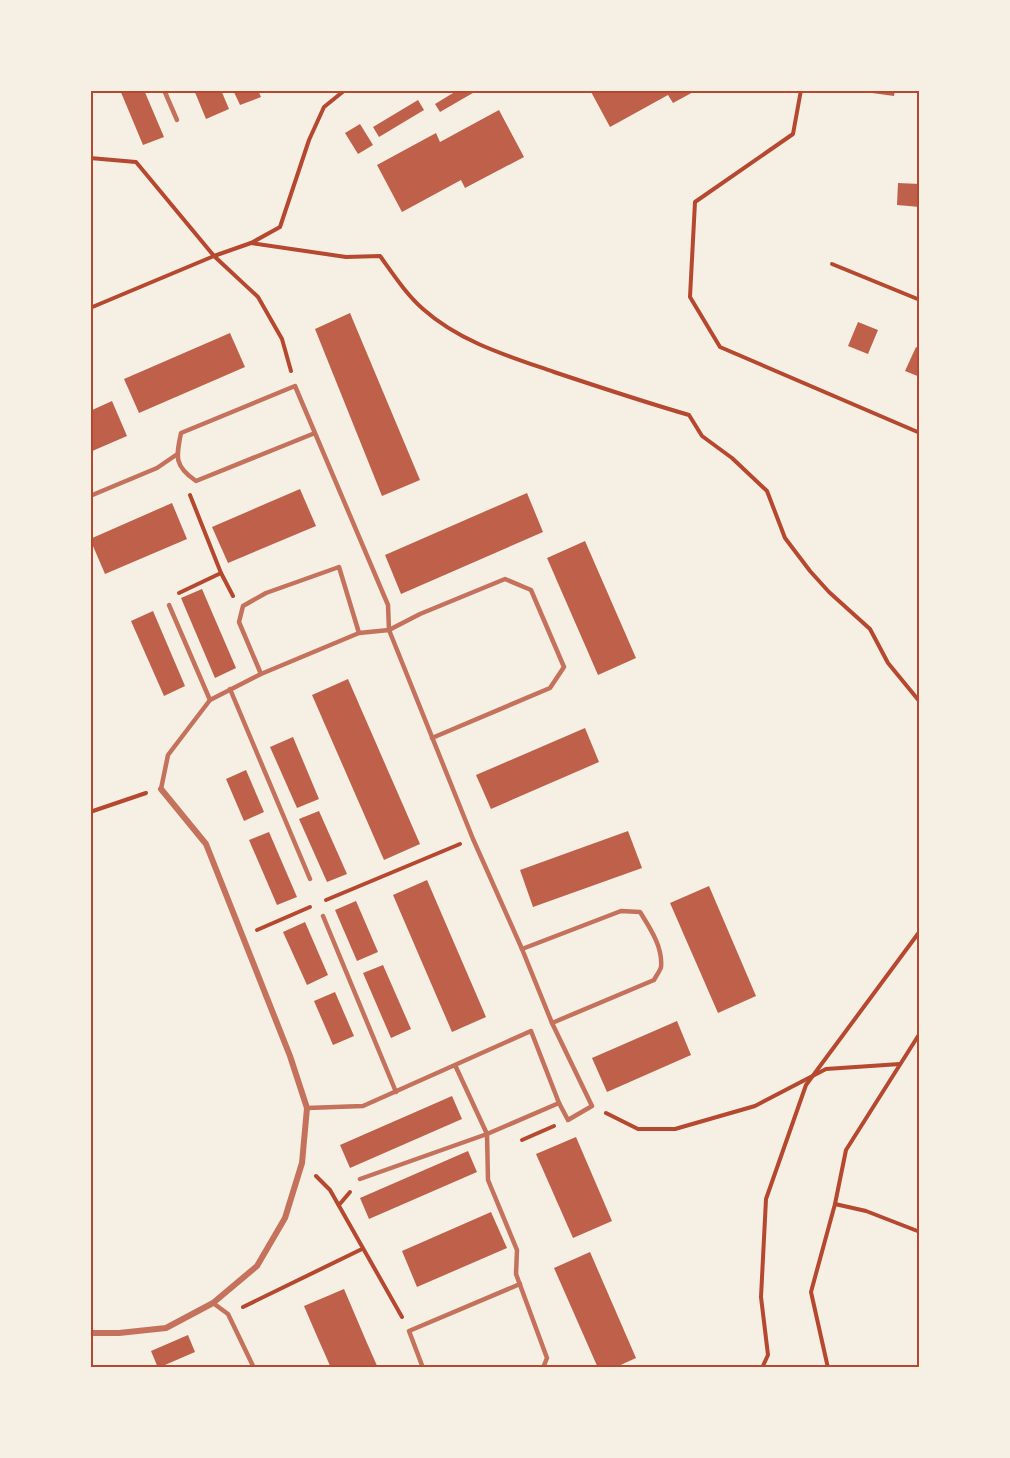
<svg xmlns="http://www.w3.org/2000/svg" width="1010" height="1458" viewBox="0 0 1010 1458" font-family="'Work Sans',sans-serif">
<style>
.building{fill:#bf614a}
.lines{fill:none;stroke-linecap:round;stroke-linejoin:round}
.path{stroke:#b5482f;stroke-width:4}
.service{stroke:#c5725c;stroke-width:4.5}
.minor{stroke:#c5725c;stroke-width:6}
.neatline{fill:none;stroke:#b5482f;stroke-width:2}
</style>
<rect width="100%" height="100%" fill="#f6efe4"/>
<g class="building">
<polygon points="120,90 144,90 164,137 143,145"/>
<polygon points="194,90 221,90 229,109 206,119"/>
<polygon points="233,90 258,90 261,97 240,105"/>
<polygon points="458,90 478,90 440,112 435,104"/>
<polygon points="590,90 697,90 673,103 668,95 610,127"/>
<polygon points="872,90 895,90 894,96 872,93"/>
<polygon points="418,100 424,110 379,137 373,127"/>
<polygon points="499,110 524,157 465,188 461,180 402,212 377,165 436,133 440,142"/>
<polygon points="360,124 373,145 358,154 345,133"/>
<polygon points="898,183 920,184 920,207 897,205"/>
<polygon points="350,313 420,480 382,496 315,329"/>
<polygon points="858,322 878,330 868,354 848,346"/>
<polygon points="230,333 245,367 139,413 124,379"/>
<polygon points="916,347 920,349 920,377 905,371"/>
<polygon points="112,401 127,436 90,452 90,411"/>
<polygon points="300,489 316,526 228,563 212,527"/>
<polygon points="527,493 543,532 401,594 385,555"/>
<polygon points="172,503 187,539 105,574 90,539"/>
<polygon points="585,541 636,658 598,675 547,558"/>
<polygon points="202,589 236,668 215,678 181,598"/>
<polygon points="153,611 185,686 164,696 131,621"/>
<polygon points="348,679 420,844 384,860 312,695"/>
<polygon points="585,728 599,762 491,809 476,775"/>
<polygon points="293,737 319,799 297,808 270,747"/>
<polygon points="246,770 264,812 244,821 226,779"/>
<polygon points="319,811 347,874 327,882 299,819"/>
<polygon points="628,831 642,868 533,907 520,870"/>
<polygon points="269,832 297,897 277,905 249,840"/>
<polygon points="427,880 486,1017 452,1032 393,895"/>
<polygon points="709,886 756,996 718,1013 670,903"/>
<polygon points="356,901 378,952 357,961 335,910"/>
<polygon points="305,922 328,975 307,985 283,932"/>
<polygon points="383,965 411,1029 391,1038 363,973"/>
<polygon points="335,992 354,1036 333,1045 314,1001"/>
<polygon points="677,1021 691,1055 607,1092 592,1058"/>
<polygon points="452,1096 462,1119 350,1168 340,1145"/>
<polygon points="576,1137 612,1221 573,1238 536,1154"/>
<polygon points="468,1151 477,1172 369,1219 360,1198"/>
<polygon points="491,1212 507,1248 417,1287 402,1251"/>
<polygon points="590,1252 636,1358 614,1368 598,1368 554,1268"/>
<polygon points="344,1289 367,1343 378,1368 331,1368 316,1334 304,1306"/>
<polygon points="188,1335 195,1352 158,1368 151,1351"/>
</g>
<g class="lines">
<g class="path">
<polyline points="801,90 793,134 695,202 690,297 720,347 920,433"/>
<polyline points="90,158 136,162 214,256 258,297 282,339 291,371"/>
<path d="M251,243l95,14 34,-1c13,18 26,38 43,53 37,33 85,47 131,63 45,15 90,30 135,43l13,21 30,22 35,33 18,47 25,33 19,21 41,37 18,34 32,39"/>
<polyline points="832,264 920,300"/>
<polyline points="90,308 214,256 251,243 280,227 309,140 324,107 345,90"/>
<polyline points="190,495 221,573 233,596"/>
<polyline points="179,593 221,573"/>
<polyline points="90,812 146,793"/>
<polyline points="326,900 460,844"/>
<polyline points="257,930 310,907"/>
<polyline points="606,1113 638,1129 675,1129 755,1106 826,1069 900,1064"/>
<polyline points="522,1140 554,1126"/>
<polyline points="316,1176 330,1190 402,1317"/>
<polyline points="835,1204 866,1211 920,1232"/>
<polyline points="339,1205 350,1192"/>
<polyline points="243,1307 362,1249"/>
<polyline points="762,1368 768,1355 761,1297 766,1199 806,1085 920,931"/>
<polyline points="828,1368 811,1292 835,1204 846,1150 920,1033"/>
</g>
<g class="service">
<polyline points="164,90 177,120"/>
<path d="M315,433l-119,48c-22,-15 -20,-24 -15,-48l114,-47 93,219 1,25 31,-16 85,-35 26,11 33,77 -14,21 -118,50"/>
<polyline points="90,496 157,468 176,455"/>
<polyline points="169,605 210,700"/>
<polyline points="359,633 389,630 473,839 522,949 552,1023 592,1106 568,1120 559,1103"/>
<polyline points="230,689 310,879"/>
<polyline points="161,789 168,755 210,700 261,674 359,633 339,567 266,593 243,606 239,622 261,674"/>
<polyline points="323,916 396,1092"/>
<path d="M522,949l99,-38 19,1c10,16 23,35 21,55 -1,4 -5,9 -7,13l-102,43"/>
<polyline points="307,1108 363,1106 531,1031 559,1103 487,1134 455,1065"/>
<polyline points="360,1179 487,1134 488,1180 517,1250 516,1274 547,1358 543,1368"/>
<polyline points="213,1303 228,1314 254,1368"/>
<polyline points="423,1368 409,1331 520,1284"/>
</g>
<polyline class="minor" points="90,1333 119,1333 166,1328 213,1303 257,1266 285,1218 302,1163 307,1108 290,1056 206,844 161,789"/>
</g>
<rect width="1010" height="1458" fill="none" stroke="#f6efe4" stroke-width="183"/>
<rect x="92" y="92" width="826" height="1274" class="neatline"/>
</svg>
